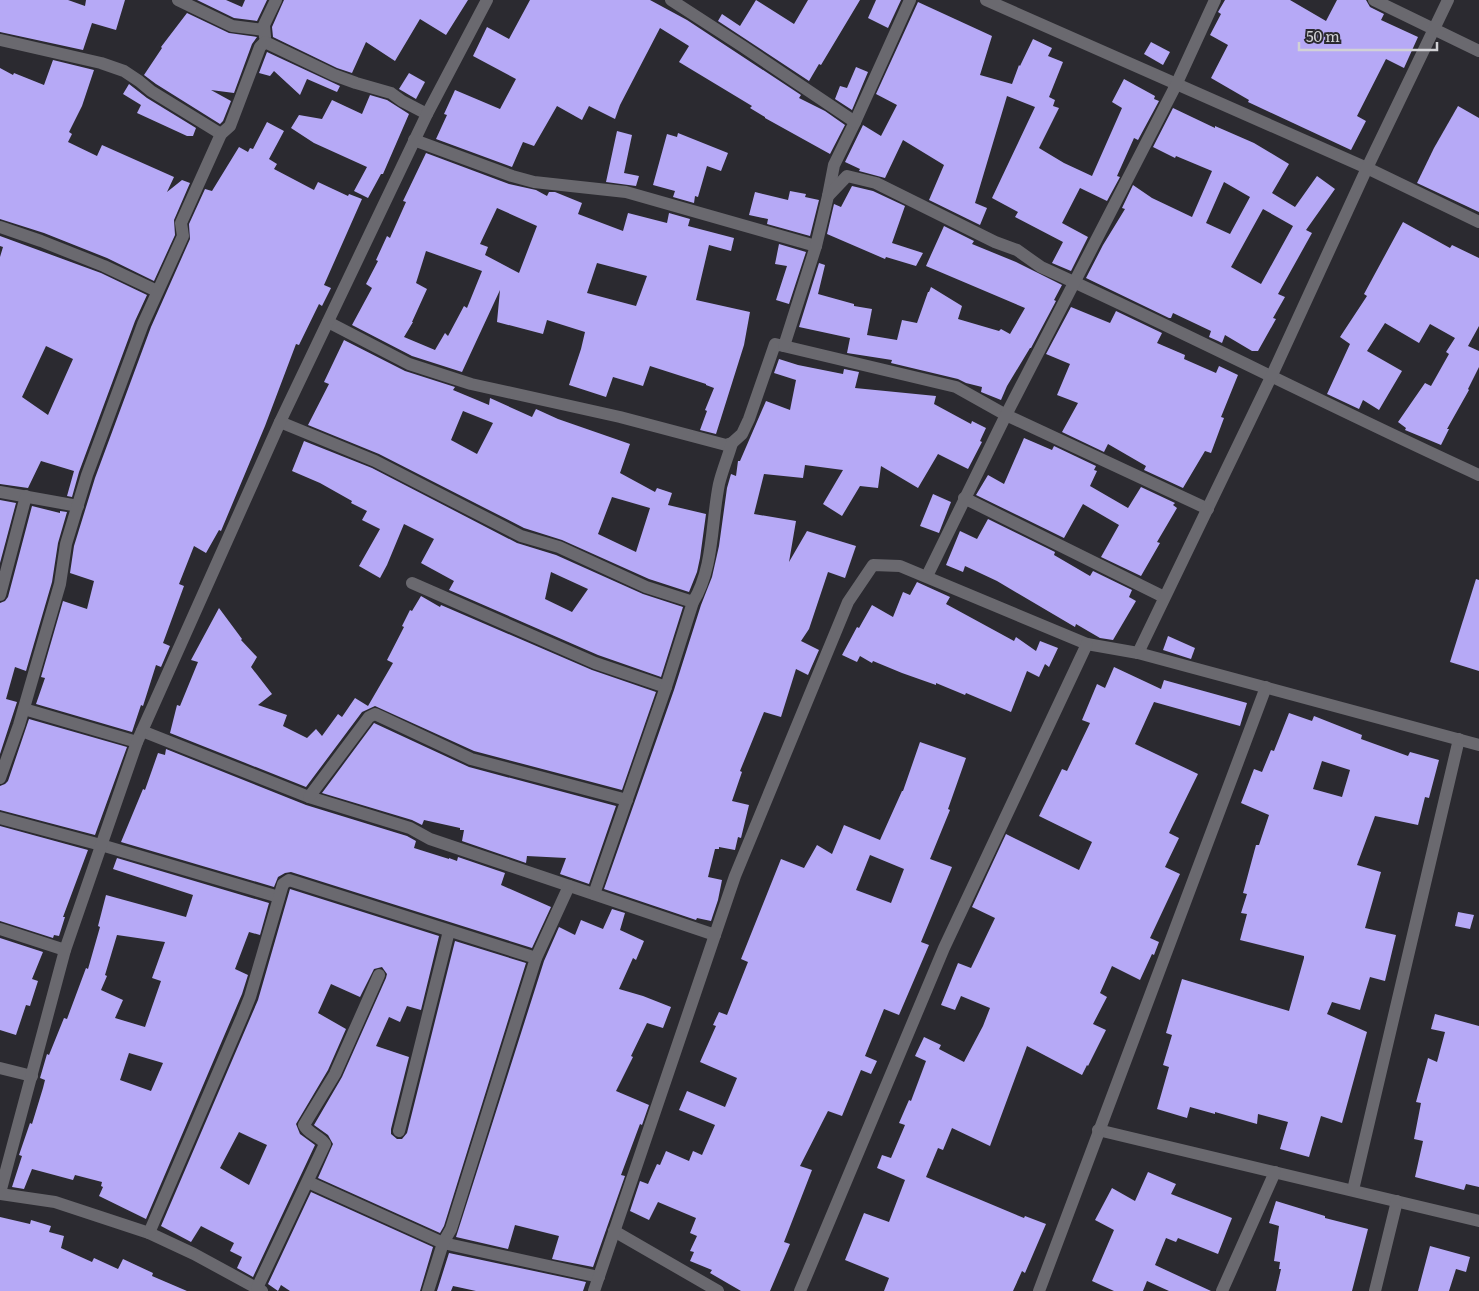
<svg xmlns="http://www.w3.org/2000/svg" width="1479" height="1291" viewBox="0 0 1479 1291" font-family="Literata,serif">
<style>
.building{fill:#b6a9f6;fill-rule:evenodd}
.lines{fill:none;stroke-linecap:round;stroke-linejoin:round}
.street{stroke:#6a696f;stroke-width:12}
</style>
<rect width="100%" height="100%" fill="#2b2a30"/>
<g class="building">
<polygon points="0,0 68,0 85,6 86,0 125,0 116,30 92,23 83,50 0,32"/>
<polygon points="197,0 226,0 242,7 245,0 267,0 257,21 234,18"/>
<polygon points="284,0 468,0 446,35 420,19 395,61 366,42 352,73 337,68 273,37 272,27"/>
<polygon points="530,0 650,0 687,20 801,95 799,98 825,111 845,125 830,154 765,118 765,117 750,108 752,106 679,62 689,46 660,28 620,105 615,119 589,106 582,120 557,106 534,146 523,142 512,167 436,139 447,115 444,114 455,90 500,109 516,79 473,56 487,27 509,39"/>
<polygon points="756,0 794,24 808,0 860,0 821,65 819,64 809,81 718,21 722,14 740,26"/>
<polygon points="876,0 901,0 888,28 868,18"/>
<polygon points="1225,0 1290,0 1326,21 1337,0 1366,0 1370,7 1384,14 1381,20 1418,37 1404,68 1386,59 1357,116 1366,121 1351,150 1248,102 1249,100 1211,78 1228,45 1210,35 1221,14 1218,12"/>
<polygon points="918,2 992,36 980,75 1012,84 1019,65 1020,66 1033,39 1052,48 1048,56 1063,62 1049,97 1055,100 1053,106 1059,108 1039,148 1064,163 1092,176 1122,108 1112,102 1124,79 1155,96 1154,99 1159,101 1138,140 1134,138 1117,176 1120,177 1107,201 1080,188 1062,223 1088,237 1071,271 1052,263 1063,242 1015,217 1018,212 992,198 1035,107 1007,96 975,203 987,208 980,225 929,200 944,165 903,140 885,178 859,171 860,169 845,162 863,125 881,136 897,105 876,94"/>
<polygon points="187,13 229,33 257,37 252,44 234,93 211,90 231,101 223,121 220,124 156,84 144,75 162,48 161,47"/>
<polygon points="1151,42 1170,52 1163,65 1144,54"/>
<polygon points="267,52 340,86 337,92 307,79 300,95 274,71 270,76 259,73"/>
<polygon points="53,60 94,70 82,106 69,132 72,134 68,142 97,156 102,145 174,177 167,192 182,180 190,183 174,220 175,235 154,281 107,258 44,233 0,219 0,68 13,75 14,73 44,85"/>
<polygon points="856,67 868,72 852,110 835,99 840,86 847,88"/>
<polygon points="409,73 425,82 416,99 399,89"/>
<polygon points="129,84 147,98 196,128 193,136 187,136 137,113 141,105 123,94"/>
<polygon points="370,95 387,100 409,114 383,174 381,174 368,198 354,191 367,167 314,143 291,128 299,115 322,119 332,100 362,114"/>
<polygon points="1458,106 1479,118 1479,212 1417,183 1434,148"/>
<path d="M1173,108l42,20v-2l39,17 35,21 -17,29 23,14 22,-31 18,13 -29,41 6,3 -34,61 7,3 -12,21 3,1 -18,32h-6l-27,-16 -3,8 -4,-2 -9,-4 2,-6 -38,-18 -2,5h-2l-83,-40 17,-33 22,-36 -3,-1 11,-23 19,13 40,19 20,-46 -36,-15 -1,2 -22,-11zM1224,182l26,15 -20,37 -24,-11zM1263,209l30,17 -32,58 -30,-17z"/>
<polygon points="267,122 284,131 269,159 277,164 274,169 314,190 318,182 348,196 349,194 362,199 324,285 331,288 322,306 319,304 299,345 296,344 265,426 221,531 219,530 206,553 194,546 179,584 184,586 163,643 170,646 161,667 156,665 143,706 141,705 132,732 36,704 45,678 41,677 63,601 87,609 94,581 70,573 74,546 95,478 151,327 190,239 189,224 205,189 212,191 239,147 248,152 250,148 253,149"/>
<polygon points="617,131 632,135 624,173 639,176 636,186 606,182"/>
<polygon points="678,133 728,153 721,171 707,166 698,197 695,196 694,203 673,197 675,191 653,185 667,134 677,137"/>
<path d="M426,153l83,31 27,6 11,6 2,-4h6l27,11 -4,11 45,17 5,-18 39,10 2,-10 21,6 -2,7 46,12 -3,13 -22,-6 -13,55 54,12 -6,33 -28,89 -16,-4 7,-19 -2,-1 9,-22 -8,-3v-1l-56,-18 -7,20 -30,-9 -7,20 -37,-12 12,-36 4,-17 -38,-12 -4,14 -46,-12 3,-32 -38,82 -50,-16 -60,-31 20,-37 -6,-4 12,-23 -2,-1 11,-24 3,2 16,-36 -3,-1zM497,208l40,18 -18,47 -34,-18 3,-8 -8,-3zM426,251l56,20 -15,37 -3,-2 -16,30 -3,-3 -10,17 -31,-13 9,-15h-1l15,-33 -11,-6zM597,263l50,13 -11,30 -49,-13z"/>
<polygon points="852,186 873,191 905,206 892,243 923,253 916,266 886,257 885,259 827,234 834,204 841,207"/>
<polygon points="790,191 806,194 805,197 819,200 810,236 767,224 768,219 749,215 755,192 788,200"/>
<polygon points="1403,222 1450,248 1452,245 1479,258 1479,326 1468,346 1479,351 1479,367 1468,389 1469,390 1447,429 1449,429 1441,445 1405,430 1406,428 1398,422 1425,383 1431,386 1449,354 1446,352 1455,338 1430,324 1419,343 1385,323 1367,351 1402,371 1379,410 1363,400 1359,409 1327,394 1350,344 1340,337 1367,296 1364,294"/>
<polygon points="944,226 974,241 972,244 1016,262 1062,285 1054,300 1056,301 1031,348 1030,348 1007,386 1001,400 981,392 982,387 966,383 958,379 891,363 892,360 847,353 850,338 799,327 819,263 825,265 818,294 854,304 854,306 872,309 867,335 897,340 902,320 917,323 928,292 929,292 931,287 962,306 958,319 999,331 1001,329 1010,334 1025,308 926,266"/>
<path d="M0,236l101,37 46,22 -12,26 -56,151 -7,25 -5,-1 7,-25 -33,-10 -13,27 -28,-4v-227l3,-10 -3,-1zM46,346l27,13 -25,56 -26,-18z"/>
<polygon points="779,244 806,252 789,304 776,300 787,266 775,264"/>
<polygon points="1071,307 1110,323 1116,311 1162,333 1157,343 1185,355 1184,359 1216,373 1219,366 1238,375 1221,417 1224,418 1211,453 1205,451 1183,488 1144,470 1146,466 1108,444 1104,452 1062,432 1078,403 1057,395 1070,364 1046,354"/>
<path d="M344,340l61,31 50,16 -2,3 36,15 1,-7 42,19 4,-8 22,10 72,25 -10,29 35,19 2,-4 15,5 -4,12 38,9 -6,44 -3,14 -8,20 -40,-13 -87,-39 -38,-12 -145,-74 -71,-29 21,-41 -5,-2zM463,411l30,12 -16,31 -26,-14zM612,497l38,11 -14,44 -38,-18z"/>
<polygon points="779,359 798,365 843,374 844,369 859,372 855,388 936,396 934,404 971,424 972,421 986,428 980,441 982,442 968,469 938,454 918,488 881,466 878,488 860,486 842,516 823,504 843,470 805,465 803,478 764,474 754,514 796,521 789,562 807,531 856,546 845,578 828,572 809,629 801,641 819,650 808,675 796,669 781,717 764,712 740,771 742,772 732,801 749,805 741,838 738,837 735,850 719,847 719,849 715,849 708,877 722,880 718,900 711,921 697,918 696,920 604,889 674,690 701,605 712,577 719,546 727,488 731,474 736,476 738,461 740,461 766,401 790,410 796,380 774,373"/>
<polygon points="1024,438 1052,450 1054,446 1096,466 1094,470 1097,471 1090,486 1128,508 1141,487 1175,503 1173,505 1177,508 1157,542 1160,543 1141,576 1101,557 1119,525 1083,504 1064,538 976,495 988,475 1004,484"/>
<path d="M304,441l68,27 145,75 39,12 87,39 40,13 -22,70 -63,-22 -149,-65 5,-9 -33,-18 13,-24 -30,-15 -17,41 -7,13 -21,-12 21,-37 -18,-9 5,-9 -16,-8 1,-2 -32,-18 -28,-12zM551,572l37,17 -16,23 -27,-13z"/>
<polygon points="933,494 951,502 939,533 920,526"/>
<polygon points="0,500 16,503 0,563"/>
<polygon points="32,506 60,513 60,511 67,512 58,543 52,582 26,671 15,667 6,699 17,702 0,754 0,603 5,601 8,597"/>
<polygon points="988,519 1055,552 1054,555 1090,576 1093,571 1132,590 1129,597 1136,601 1113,640 1100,638 1076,624 1075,627 997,581 965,566 963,572 946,565 960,531 977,539"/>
<polygon points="1476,579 1479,580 1479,671 1450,662"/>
<polygon points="917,582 950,597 946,604 1014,641 1016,637 1036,651 1040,641 1058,648 1049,667 1045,664 1039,677 1027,671 1011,712 966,693 965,695 936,683 936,685 902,673 873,661 872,663 860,656 857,662 842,655 857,627 859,628 872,605 893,617 903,592 910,595"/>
<polygon points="421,596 440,607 441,605 592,670 656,692 622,790 474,751 375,706 362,712 306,787 170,733 177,705 180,706 198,662 191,660 219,608 242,639 241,640 257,657 251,667 272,694 258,705 287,715 283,726 307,738 316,729 322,736 338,714 342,717 355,698 368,706 393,663 387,660 404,627 402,626 410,610 412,611"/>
<polygon points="1168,636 1195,648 1191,659 1163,650"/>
<polygon points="1114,667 1161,689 1164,680 1247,703 1240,726 1154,702 1135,744 1198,774 1169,833 1179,838 1165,867 1180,874 1150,938 1159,942 1154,955 1152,954 1140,980 1112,966 1100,993 1107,997 1093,1024 1106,1030 1088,1066 1087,1065 1082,1075 1027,1046 990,1146 952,1128 943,1150 938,1148 926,1177 1024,1218 1025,1216 1046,1224 1025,1273 1022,1271 1013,1291 884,1291 889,1278 845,1260 864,1213 889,1222 905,1180 877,1168 882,1155 891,1158 905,1125 899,1123 909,1100 911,1101 926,1061 915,1056 924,1037 941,1045 939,1049 964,1062 983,1026 990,1008 961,996 955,1010 941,1005 958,963 971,968 995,918 972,907 1006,834 1079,870 1092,842 1039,816 1062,769 1067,771 1090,723 1082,720 1097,684 1105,688"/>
<path d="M1289,713l23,8 2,-5 48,19 -1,4 47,17 2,-4 29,8 -10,38 -4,-1 -7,28 -43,-9 -18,49 24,7 -16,56 31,7 -11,46 -15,-4 -10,33 -28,-8 -5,12 40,18 -25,91 -21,-7 -12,41 -29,-8 8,-27 -30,-8 -1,10 -42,-12v2l-25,-7 -3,11 -30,-9 12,-42 -6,-2 9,-30 -6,-2 16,-54 107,32 15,-53v-2l-64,-16 7,-26 -6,-1 6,-19 -4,-1 13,-48h3l10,-30 -28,-12 13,-34 8,3 9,-22 3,1zM1322,761l28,9 -8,27 -29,-8z"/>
<polygon points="29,719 127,747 95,835 0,810 0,786 5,784 8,781"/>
<polygon points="374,723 469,767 616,806 589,884 560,874 566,858 527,856 526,863 462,841 464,830 460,830 460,828 424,820 422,825 412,820 322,793"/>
<path d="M920,742l46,16 -18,51 2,1 -20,49 22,8 -31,75 8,3 -30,70 -15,-6 -19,47 12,5 -6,13 -10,-4 -19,46 -14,-5 -28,55 12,4 -28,72 6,2 -20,47h-29l-31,-18 2,-3 -22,-9 4,-9 -4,-1 7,-15 -7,-3 6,-15 -38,-16 -9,18 -19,-9 10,-30 8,3 9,-20 3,1 6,-14 23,10 4,-10 9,4 13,-30 -36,-15 8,-19 38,16 12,-29 -37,-16 16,-36 -3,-1 6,-13 8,3 21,-53 -7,-3 40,-100 23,9 13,-23 15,9 12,-29 36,15 22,-49h1zM870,855l34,14 -13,34 -35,-13z"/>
<polygon points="166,749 306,805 407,836 416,841 414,848 449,859 449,858 457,861 458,857 505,873 501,885 551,907 532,948 291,872 285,873 278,877 274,887 121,842 143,789 145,790 158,753 165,755"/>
<polygon points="0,826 88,850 63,917 65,917 59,936 54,935 53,938 0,921"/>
<path d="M117,858l152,45 -9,32 -11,-3 -14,37 13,6 -6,19 -96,225 -47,-23 4,-9 -2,-1 1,-4 -27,-7 -2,5 -41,-11 -8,20 -12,-2 10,-31 -3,-1 11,-32 2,1 11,-36 2,-8 -5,-2 7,-24 2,1 15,-37 3,1 19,-51 2,1 12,-42 -2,-1 8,-31 80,22 7,-22 -80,-26zM117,935l48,7 -13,36 9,3 -16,46 -30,-9 8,-18 -22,-10 6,-14 -2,-1zM129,1053l34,10 -12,28 -31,-11z"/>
<path d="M290,889l149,47 -18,74 -14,-4 -7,16 -11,-5 -13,29 33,11 -18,72v5l6,5h5l5,-6 48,-192 71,22 -82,263 -4,7 -122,-55 15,-34 -5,-9 -14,-10 28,-48 44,-99 1,-4 -5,-7 -8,2 -14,28 -29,-13 -13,29 28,16 -18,41 -32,54 4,10 15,11 -62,132 -16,-9 5,-11 -12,-6 4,-8 -33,-17 -10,16 -30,-16 97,-226zM239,1132l28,13 -18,40 -29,-17z"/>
<polygon points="612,909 625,913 620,930 644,941 636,960 633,958 619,989 643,996 671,1007 663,1028 647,1023 631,1056 633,1057 616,1091 649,1105 642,1125 640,1124 621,1175 625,1176 593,1267 552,1259 559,1236 515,1225 508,1249 456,1237 544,961 559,927 575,935 581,920 603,929"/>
<polygon points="1458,912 1474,915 1470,929 1455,926"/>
<polygon points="0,938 43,952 32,979 38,981 30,1006 26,1005 16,1035 0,1030"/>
<polygon points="1435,1014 1479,1026 1479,1187 1466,1184 1464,1190 1415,1177 1423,1141 1414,1139 1421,1103 1416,1102 1428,1058 1437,1062 1445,1032 1431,1029"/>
<polygon points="1148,1172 1176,1184 1171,1194 1232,1218 1218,1254 1178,1238 1176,1242 1166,1238 1155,1265 1211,1291 1169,1291 1147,1281 1143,1291 1114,1291 1092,1281 1114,1230 1095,1220 1112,1188 1135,1201"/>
<polygon points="311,1192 433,1247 420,1291 290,1291 281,1285 278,1291 268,1284"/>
<polygon points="1276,1201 1325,1216 1325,1218 1368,1229 1352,1291 1276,1291 1281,1269 1279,1269 1280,1262 1274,1261 1279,1226 1269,1223"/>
<polygon points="0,1217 30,1224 31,1220 51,1226 49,1232 64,1236 61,1248 92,1262 94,1258 118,1269 123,1259 153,1273 152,1276 187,1291 0,1291"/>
<polygon points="1430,1246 1470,1257 1466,1272 1456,1269 1449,1291 1418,1291"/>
<polygon points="449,1253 586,1282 583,1291 476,1291 453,1286 451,1291 437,1291"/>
</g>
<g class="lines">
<g class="street">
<polyline points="178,0 232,26 264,30"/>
<polyline points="671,0 742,46 855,122 834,165 828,196"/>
<polyline points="986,0 1367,168 1479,222"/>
<polyline points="1374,0 1479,51"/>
<polyline points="265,37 264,25 276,0"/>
<polyline points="1,40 101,63 124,71 139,81 151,91 221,134"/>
<polyline points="265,42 334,75 356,83 391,93 402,101 427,114"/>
<polyline points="855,122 910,0"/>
<polyline points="414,140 512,176 534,182 626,192 816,246"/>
<polyline points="0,227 41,241 104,266 157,291"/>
<polyline points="328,322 409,364 471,384 620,417 726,445 732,443 742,434 749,419 775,344 956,387 1006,415 1208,509"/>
<path d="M784,346l32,-100 12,-50 19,-20 29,7 119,59 22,8 24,17c148,67 291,141 438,208"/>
<polyline points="280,422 375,461 521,536 559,547 646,587 693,602"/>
<polyline points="0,492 78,506"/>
<polyline points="964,498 1164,597"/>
<polyline points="927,576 1006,415 1176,85 1215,0"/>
<polyline points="412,583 595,663 666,687"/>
<polyline points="0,595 26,496"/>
<polyline points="1138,653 1272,375 1367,168 1448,0"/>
<polyline points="24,709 137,742"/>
<polyline points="142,731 309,797 410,828 430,839 715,935"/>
<polyline points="0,778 19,725 60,584 66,544 87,475 143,324 183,236 181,223 221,134 230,126 260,47 265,42"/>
<polyline points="309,797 369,717 375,714 471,759 627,800"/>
<polyline points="0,818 101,845 279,897"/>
<path d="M594,894l72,-207 27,-85c21,-34 18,-79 26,-118 3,-13 9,-27 13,-41"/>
<polyline points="0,929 65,950"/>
<polyline points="0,1068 32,1076"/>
<polyline points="1098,1130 1479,1221"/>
<polyline points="399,1131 449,931"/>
<polyline points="308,1182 443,1243 599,1277"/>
<polyline points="1353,1190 1459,739"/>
<polyline points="0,1193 65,950 137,742 280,422 427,114 487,0"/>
<polyline points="0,1194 55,1202 149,1233 194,1254 262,1291"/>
<polyline points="614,1231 718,1291"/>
<polyline points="149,1233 242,1017 250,997 283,884 289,880 536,958"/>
<path d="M257,1288l68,-144c-5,-8 -17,-10 -21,-19l31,-51 44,-99"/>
<polyline points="428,1291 443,1243 451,1229 536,958 569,886"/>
<polyline points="594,1291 735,876 848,602 873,565 900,566 1087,644 1138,653 1479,745"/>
<polyline points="800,1291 944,948 1087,644"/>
<polyline points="1039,1291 1266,687"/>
<polyline points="1222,1291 1275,1172"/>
<polyline points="1375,1291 1397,1201"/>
</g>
</g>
<path d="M1299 42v8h138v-8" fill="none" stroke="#d1d1d5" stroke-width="2.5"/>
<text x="1306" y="42" font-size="15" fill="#d1d1d5" stroke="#2b2a30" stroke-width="4" paint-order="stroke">50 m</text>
</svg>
